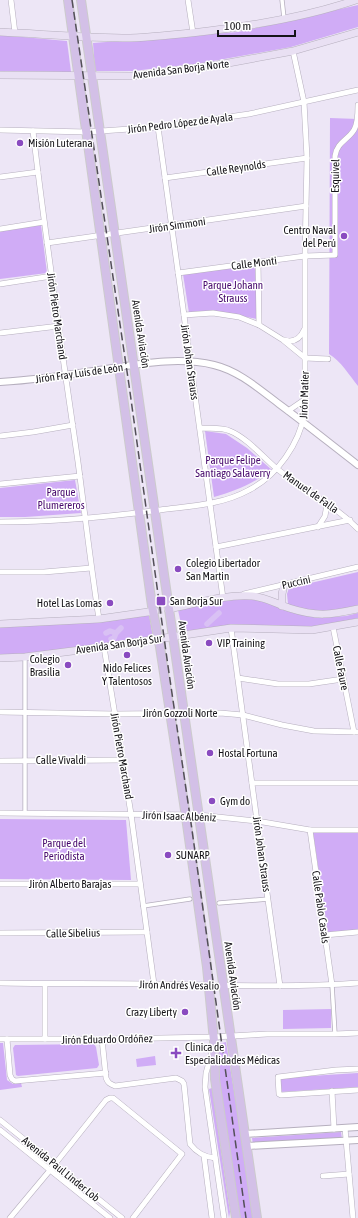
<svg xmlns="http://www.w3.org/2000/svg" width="358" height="1218" viewBox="0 0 358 1218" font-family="'Asap Condensed',sans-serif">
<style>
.green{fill:#d0acf6}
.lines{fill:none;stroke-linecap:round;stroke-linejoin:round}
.canal{stroke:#d9c1f4;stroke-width:5.5}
.secondary-tunnel{stroke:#cdc6d5;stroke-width:7;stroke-dasharray:7 3.5;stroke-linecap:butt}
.pedestrian-casing{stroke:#b6afbe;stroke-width:5}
.minor-casing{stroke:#b6afbe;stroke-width:6}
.tertiary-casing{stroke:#b6afbe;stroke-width:8}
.secondary-casing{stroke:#b6afbe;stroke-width:8}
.primary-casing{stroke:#cccbcc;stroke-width:10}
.pedestrian{stroke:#fff;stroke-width:3.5}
.minor{stroke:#fff;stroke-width:5}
.tertiary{stroke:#fff;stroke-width:6}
.secondary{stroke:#e9e0f3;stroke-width:7}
.primary{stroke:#d3c0e7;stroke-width:8}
.rail{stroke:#534f58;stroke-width:1.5;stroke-dasharray:8 4;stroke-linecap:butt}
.poi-dot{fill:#8a4bc0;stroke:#fff;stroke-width:1.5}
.labels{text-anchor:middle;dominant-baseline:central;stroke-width:3;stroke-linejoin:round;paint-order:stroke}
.street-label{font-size:11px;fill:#151318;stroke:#fff}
.poi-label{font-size:11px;fill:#151318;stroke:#fff;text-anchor:start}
.park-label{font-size:11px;fill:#46086c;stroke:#fff}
</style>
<rect width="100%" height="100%" fill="#ede6f6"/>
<g class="green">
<polygon points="358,5 358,27 291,47 202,63 133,71 95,71 93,43 238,32"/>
<polygon points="0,35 67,41 71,72 0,71"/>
<path d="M330,118l28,1v267c-9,-11 -17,-25 -29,-32z"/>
<polygon points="41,225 47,273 0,279 0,231"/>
<polygon points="256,265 257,319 213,311 189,313 183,274"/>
<path d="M205,431l21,3 21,14 25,22c-19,13 -35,21 -58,27z"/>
<polygon points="75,480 81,513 25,517 0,517 0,488"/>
<polygon points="358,572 358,607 321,613 291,606 288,604 287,594 289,588"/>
<polygon points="239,598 255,599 289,611 317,618 346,616 358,613 358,618 316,627 183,633 178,610 221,600"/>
<polygon points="149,614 153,637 26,654 0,654 0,627"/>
<polygon points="0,819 126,820 131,880 0,879"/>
<polygon points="358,831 358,930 328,933 313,832"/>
<polygon points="331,1009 331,1028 283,1029 283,1010"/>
<polygon points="226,1042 255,1218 240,1218 220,1084 218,1044"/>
<polygon points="0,1043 3,1043 7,1080 13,1084 21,1083 22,1087 0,1090"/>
<polygon points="94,1044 96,1047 99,1065 97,1068 18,1076 16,1075 13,1048 15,1045"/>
<polygon points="155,1056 156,1065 137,1067 136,1059"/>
<polygon points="358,1073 358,1087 280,1092 279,1078"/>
<polygon points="212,1088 230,1212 229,1218 209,1089"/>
<polygon points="341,1132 342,1139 253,1144 252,1138"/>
</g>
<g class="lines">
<g class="canal">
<polyline points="207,624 219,613"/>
<polyline points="106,633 110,631 116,633"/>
<polyline points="111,639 114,638 116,633 121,628"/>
</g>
<polyline class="secondary-tunnel" points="155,611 168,609"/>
<g class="pedestrian-casing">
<g id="pedestrian">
<polyline points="282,0 284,18"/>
<polyline points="25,657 25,813"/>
<polyline points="219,903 268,899"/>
<polyline points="143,906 190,899"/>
<polyline points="332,985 335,1034"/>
</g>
</g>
<g class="minor-casing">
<g id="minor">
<polyline points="11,0 15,33"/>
<polyline points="188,0 193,33"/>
<polyline points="158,127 223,598"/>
<polyline points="0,130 87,132 158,127 249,114 358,90"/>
<path d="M33,131c13,111 29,221 45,331 7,53 13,105 21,157"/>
<polyline points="0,177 38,172"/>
<polyline points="165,178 307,158"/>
<polyline points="0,229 44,222"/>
<polyline points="47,243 306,206"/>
<polyline points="258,262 259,325"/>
<path d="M178,273l127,-17 30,-1v-99c2,-14 13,-16 19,-26 4,-7 4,-17 4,-25"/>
<polyline points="0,284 52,276"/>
<polyline points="184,315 213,313 239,317 259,325 283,340 305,358 328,359"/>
<polyline points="0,333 59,326"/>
<path d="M284,340c10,3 16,-1 20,-10"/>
<polyline points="288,411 304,400"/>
<path d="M200,428c10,1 21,-1 30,3 17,7 32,25 46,37 26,21 59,37 82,61"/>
<polyline points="0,436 33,432 73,425"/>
<polyline points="0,484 80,476"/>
<path d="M0,522c54,0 107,-5 160,-12 30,-4 62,-5 89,-20 29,-15 50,-46 56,-78v-156l2,-98 -3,-56 -11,-51"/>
<polyline points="318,527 325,516 327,504"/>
<polyline points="216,547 350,520"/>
<polyline points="0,572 44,572 91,568"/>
<polyline points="244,594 358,567"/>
<polyline points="333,627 354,732"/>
<polyline points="231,628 257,821 280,986"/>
<polyline points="104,647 131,814 154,984"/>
<polyline points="238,678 278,684 309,684 343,679"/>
<polyline points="0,712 115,714 220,713 243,715 282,725 314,731 358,732"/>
<polyline points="0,761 123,760"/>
<polyline points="252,783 358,783"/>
<polyline points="0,813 199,815 257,821 310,830 358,830"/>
<polyline points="310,830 332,985"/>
<polyline points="0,884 140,884"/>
<polyline points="0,933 147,932"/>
<polyline points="325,935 358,932"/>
<path d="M0,983c52,1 103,0 155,1 67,1 135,4 203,-1"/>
<polyline points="45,984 45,1039"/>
<polyline points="0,1039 108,1039 214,1037 267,1034 335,1034 358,1033"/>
<polyline points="7,1039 10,1075 12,1079 15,1081 106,1073"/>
<path d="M102,1039l4,39c2,5 4,6 9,8l61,-8 6,3 2,3 6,60c7,9 14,13 25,14"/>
<polyline points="212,1052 206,1073 205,1087 224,1218"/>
<polyline points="358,1069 336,1070 278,1077 279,1094 281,1095 358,1090"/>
<polyline points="332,1091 334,1129"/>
<polyline points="0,1120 122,1218"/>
<polyline points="345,1128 353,1218"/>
<polyline points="0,1130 110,1218"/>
<polyline points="204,1156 212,1218"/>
<polyline points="323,1176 349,1174"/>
<polyline points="10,1218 51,1169 106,1100 110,1098 113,1098 182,1154 133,1218"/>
</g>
</g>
<g class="tertiary-casing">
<g id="tertiary">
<path d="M0,382c37,-2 75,-8 112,-14 33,-5 69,-11 102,-3 25,6 45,24 65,39 27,20 53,41 79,61"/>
<polyline points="245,1134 358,1127"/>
<polyline points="247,1146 358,1140"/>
</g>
</g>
<g class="secondary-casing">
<g id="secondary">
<path d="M0,32c43,2 87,6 130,6 26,-1 52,-4 78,-7 50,-6 101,-15 148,-31"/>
<polyline points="0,75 132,76 172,71 223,64 293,51 358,32"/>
<polyline points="282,606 282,594 284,585"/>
<path d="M168,609c27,-5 56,-15 84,-13 13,1 25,8 37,12 28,9 41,7 69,1"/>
<polyline points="0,624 99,619 155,611"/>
<polyline points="0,658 25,657 104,647 231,628 312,630 358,622"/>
</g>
</g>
<g class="primary-casing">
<g id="primary">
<polyline points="68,0 152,606 160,647 185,810 207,967 214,1041 215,1079 236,1218"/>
<polyline points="81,0 257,1218"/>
</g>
</g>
<use href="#pedestrian" class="pedestrian"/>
<use href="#minor" class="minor"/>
<use href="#tertiary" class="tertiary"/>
<use href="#secondary" class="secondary"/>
<use href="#primary" class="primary"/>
<polyline class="rail" points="72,0 129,385 168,666 192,830 246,1218"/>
</g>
<g class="poi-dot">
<circle cx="20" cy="143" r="4"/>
<circle cx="344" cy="236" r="4"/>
<circle cx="178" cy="569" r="4"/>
<rect x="156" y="596" width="10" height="10" rx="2"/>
<circle cx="110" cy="603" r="4"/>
<circle cx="209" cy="643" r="4"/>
<circle cx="127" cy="655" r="4"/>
<circle cx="68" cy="665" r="4"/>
<circle cx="210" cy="753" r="4"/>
<circle cx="212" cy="801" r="4"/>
<circle cx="168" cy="855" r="4"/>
<circle cx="185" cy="1012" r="4"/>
<path d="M174 1047h4v4h4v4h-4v4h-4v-4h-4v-4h4z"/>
</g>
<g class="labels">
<g class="street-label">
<text transform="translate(181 69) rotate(-7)">Avenida San Borja Norte</text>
<text transform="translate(180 123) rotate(-7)">Jirón Pedro López de Ayala</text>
<text transform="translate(236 168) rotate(-8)">Calle Reynolds</text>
<text transform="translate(335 176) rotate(-89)">Esquivel</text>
<text transform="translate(177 225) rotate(-8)">Jirón Simmoni</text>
<text transform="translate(254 263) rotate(-7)">Calle Monti</text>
<text transform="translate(57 316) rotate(82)">Jirón Pietro Marchand</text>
<text transform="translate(141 334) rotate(81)">Avenida Aviación</text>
<text transform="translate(190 362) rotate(82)">Jirón Johan Strauss</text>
<text transform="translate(79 373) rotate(-8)">Jirón Fray Luís de León</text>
<text transform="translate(304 395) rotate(-88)">Jirón Matier</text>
<text transform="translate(311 492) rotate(35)">Manuel de Falla</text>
<text transform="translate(296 582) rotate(-13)">Puccini</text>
<text transform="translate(119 644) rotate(-8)">Avenida San Borja Sur</text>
<text transform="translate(187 655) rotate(82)">Avenida Aviación</text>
<text transform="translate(341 668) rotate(79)">Calle Faure</text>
<text x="180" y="713">Jirón Gozzoli Norte</text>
<text transform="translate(122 756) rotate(80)">Jirón Pietro Marchand</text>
<text x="61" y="760">Calle Vivaldi</text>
<text transform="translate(179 816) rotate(2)">Jirón Isaac Albéniz</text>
<text transform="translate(262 854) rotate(82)">Jirón Johan Strauss</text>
<text x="70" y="884">Jirón Alberto Barajas</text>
<text transform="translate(321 907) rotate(82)">Calle Pablo Casals</text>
<text transform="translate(73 933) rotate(-1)">Calle Sibelius</text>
<text transform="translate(233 976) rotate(82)">Avenida Aviación</text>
<text transform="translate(179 985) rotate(1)">Jirón Andrés Vesalio</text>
<text transform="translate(107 1039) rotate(-1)">Jirón Eduardo Ordóñez</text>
<text transform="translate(61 1169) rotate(39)">Avenida Paul Linder Lob</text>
</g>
<g class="poi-label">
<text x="28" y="143">Misión Luterana</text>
<text x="336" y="230" text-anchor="end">Centro Naval<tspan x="336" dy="13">del Perú</tspan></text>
<text x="186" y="563">Colegio Libertador<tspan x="186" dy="13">San Martin</tspan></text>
<text x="170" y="601">San Borja Sur</text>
<text x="102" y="603" text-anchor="end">Hotel Las Lomas</text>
<text x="217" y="643">VIP Training</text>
<text x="60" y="659" text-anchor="end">Colegio<tspan x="60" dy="13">Brasilia</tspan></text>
<text x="127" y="668" text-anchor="middle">Nido Felices<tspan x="127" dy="13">Y Talentosos</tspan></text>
<text x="218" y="753">Hostal Fortuna</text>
<text x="220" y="801">Gym do</text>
<text x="176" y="855">SUNARP</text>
<text x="177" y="1012" text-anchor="end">Crazy Liberty</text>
<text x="185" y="1047">Clinica de<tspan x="185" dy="13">Especialidades Médicas</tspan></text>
</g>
<g class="park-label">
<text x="233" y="285">Parque Johann<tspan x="233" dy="13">Strauss</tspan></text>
<text x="233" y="460">Parque Felipe<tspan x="233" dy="13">Santiago Salaverry</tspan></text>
<text x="61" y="492">Parque<tspan x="61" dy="13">Plumereros</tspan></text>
<text x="64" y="843">Parque del<tspan x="64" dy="13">Periodista</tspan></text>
</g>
</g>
<path d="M218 30v6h77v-6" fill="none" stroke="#151318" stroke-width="2"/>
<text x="224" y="30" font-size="12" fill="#151318" stroke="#ffffff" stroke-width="3" paint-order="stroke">100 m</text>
</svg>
